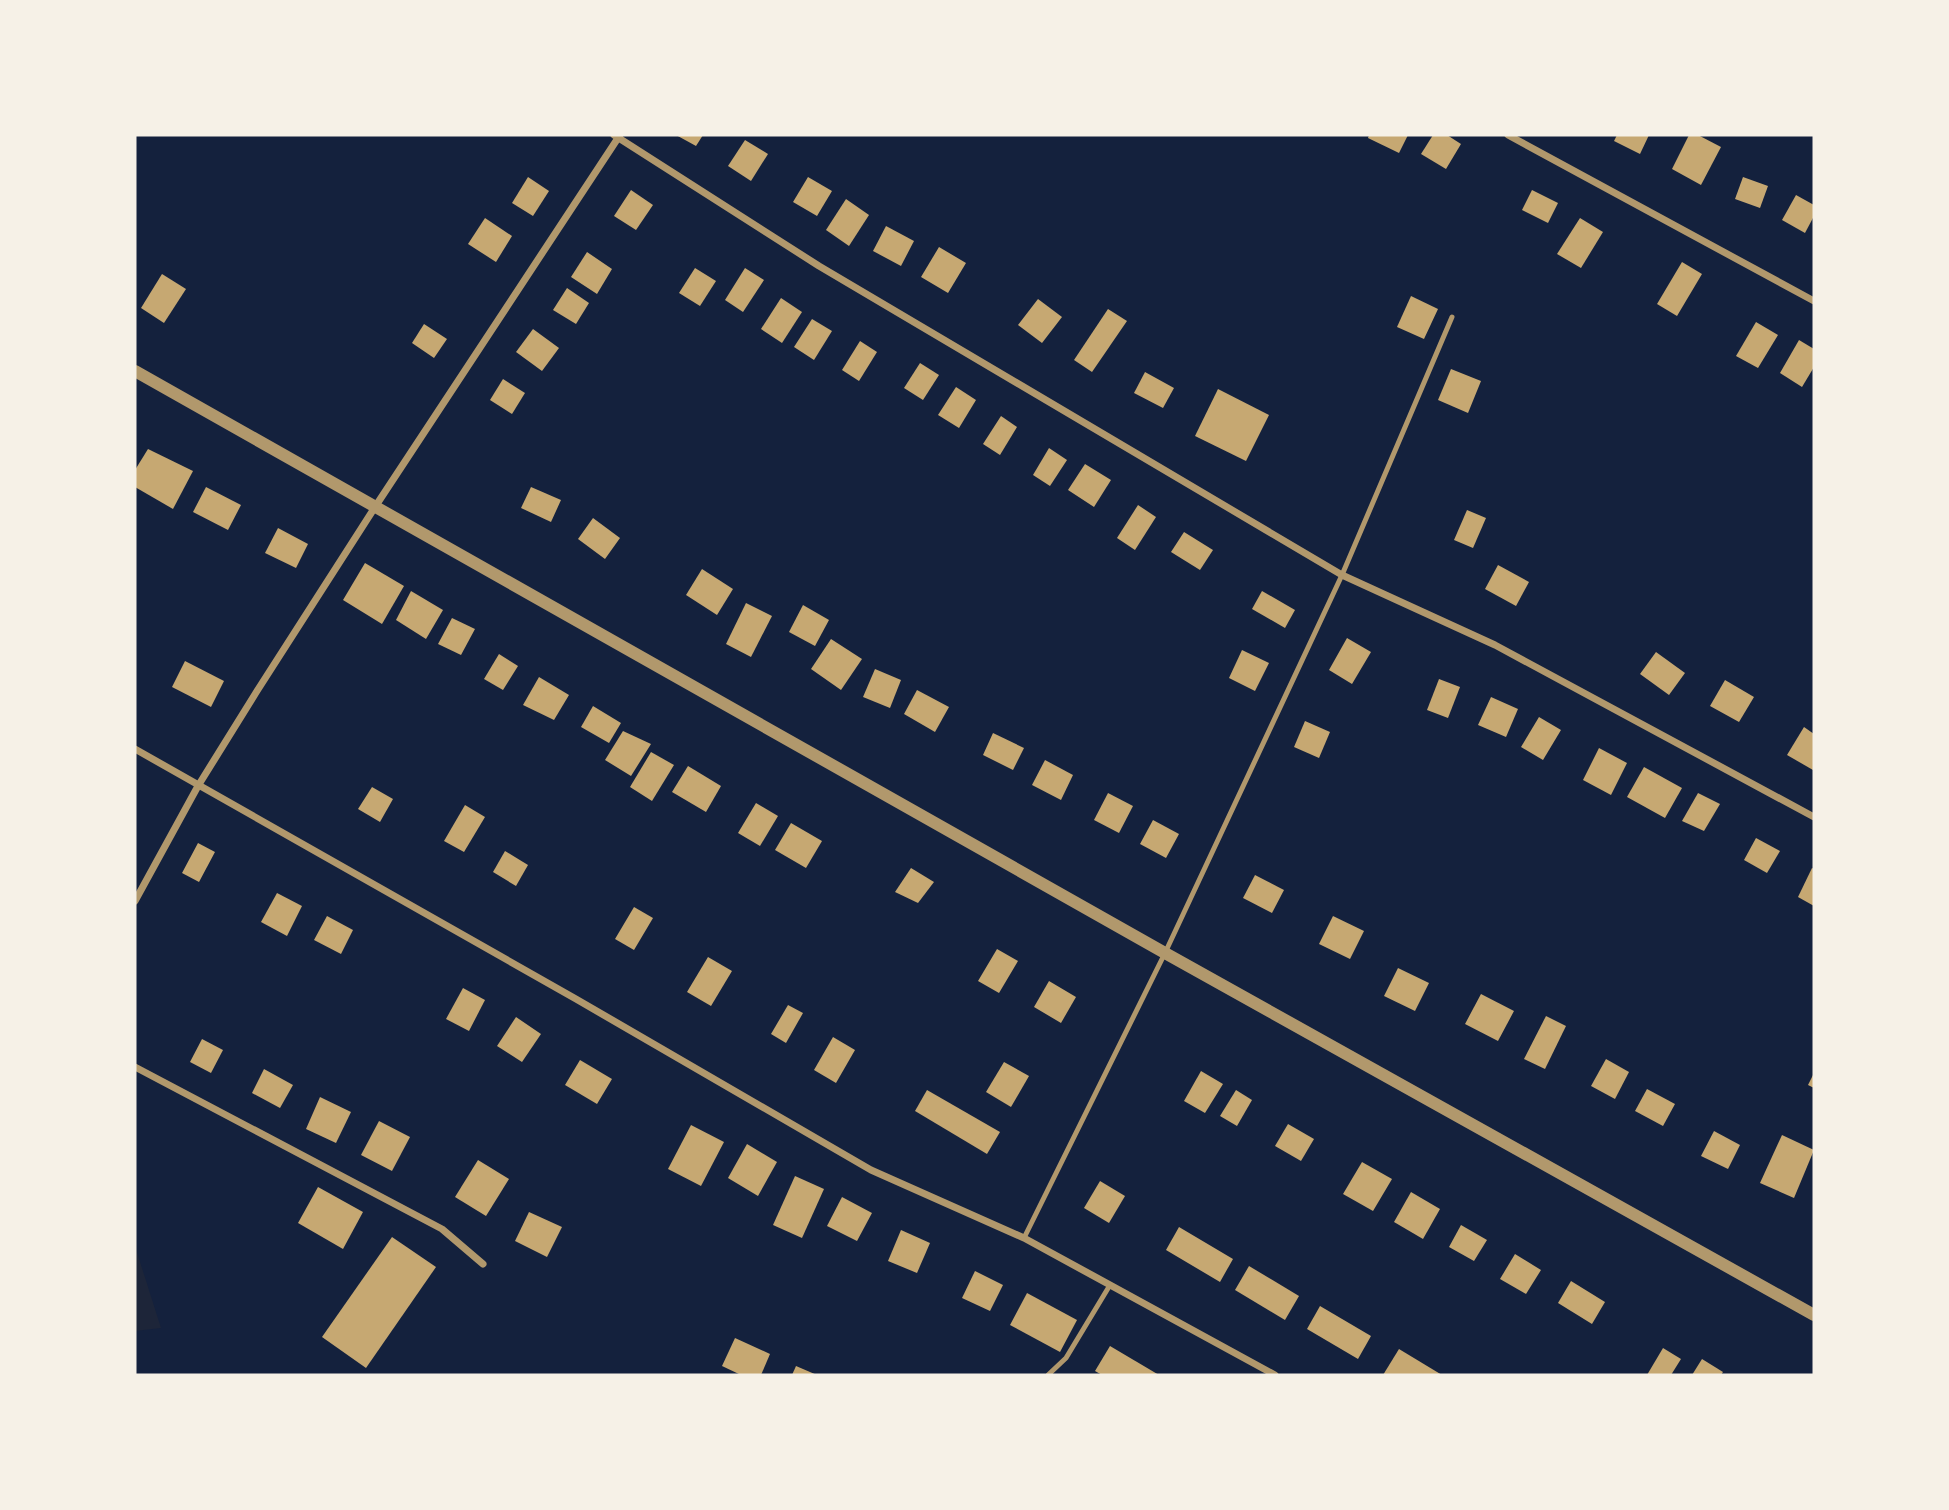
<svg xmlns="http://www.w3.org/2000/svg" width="1949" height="1510" viewBox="0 0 1949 1510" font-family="'DejaVu Sans',sans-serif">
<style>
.green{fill:#1d2539}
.building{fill:#c6a872}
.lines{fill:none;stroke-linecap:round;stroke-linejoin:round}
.service{stroke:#b1986c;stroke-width:5}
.minor{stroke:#b1986c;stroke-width:7}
.tertiary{stroke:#b1986c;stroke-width:12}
</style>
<rect width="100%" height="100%" fill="#14213d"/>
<polygon class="green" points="135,1246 161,1328 135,1331"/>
<g class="building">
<polygon points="676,135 703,135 696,146"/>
<polygon points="1369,135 1408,135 1399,153 1368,138"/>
<polygon points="1433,135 1447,135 1461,144 1446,169 1421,154"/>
<polygon points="1617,135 1649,135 1640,154 1614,141"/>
<polygon points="1689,135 1698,135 1721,147 1701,185 1672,169"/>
<polygon points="745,140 768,154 751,181 728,166"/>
<polygon points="528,177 549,191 533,216 512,203"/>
<polygon points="808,177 832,191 817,216 793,202"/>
<polygon points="1743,177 1768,186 1760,208 1735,199"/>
<polygon points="631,190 653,205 636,230 614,216"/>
<polygon points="1532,190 1558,203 1548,223 1522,210"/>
<polygon points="1796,195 1814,205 1814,216 1805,233 1782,220"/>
<polygon points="846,199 869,215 849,246 826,230"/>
<polygon points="485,218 512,236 496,262 468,244"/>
<polygon points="1580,218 1603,232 1581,268 1557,254"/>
<polygon points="886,226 914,241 901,266 873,251"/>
<polygon points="939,247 966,263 948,293 921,277"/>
<polygon points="587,252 612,269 597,294 571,277"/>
<polygon points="1682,262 1702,274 1677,316 1657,304"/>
<polygon points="695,268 716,281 700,306 679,293"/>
<polygon points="745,268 764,280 743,312 725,300"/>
<polygon points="162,274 186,289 164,323 141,308"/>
<polygon points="567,288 589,303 576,324 553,310"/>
<polygon points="1411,296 1438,309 1424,339 1397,327"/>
<polygon points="781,298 802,312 782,343 761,329"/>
<polygon points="1038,299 1062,317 1042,343 1018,325"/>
<polygon points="1108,309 1127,321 1092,372 1074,360"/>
<polygon points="812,319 832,331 814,360 794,347"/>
<polygon points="1756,322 1778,335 1758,368 1736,356"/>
<polygon points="424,324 447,339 434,358 412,343"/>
<polygon points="533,329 559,348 542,371 516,352"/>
<polygon points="1799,340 1814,349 1814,367 1802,387 1780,373"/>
<polygon points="860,341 877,352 859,381 842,370"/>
<polygon points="920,363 939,375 923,400 904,388"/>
<polygon points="1451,369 1481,381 1468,413 1438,400"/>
<polygon points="1145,372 1174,388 1163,408 1134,393"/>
<polygon points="503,379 525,393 512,414 490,400"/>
<polygon points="956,387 976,400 959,428 938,415"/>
<polygon points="1218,389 1269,415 1246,461 1195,436"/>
<polygon points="1001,416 1017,427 1000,455 983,444"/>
<polygon points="1049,448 1067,460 1050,486 1033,475"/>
<polygon points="148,449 193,471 173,509 135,487 135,470"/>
<polygon points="1085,464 1111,480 1094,507 1068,490"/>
<polygon points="206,487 241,505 228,530 193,512"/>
<polygon points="531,487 561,500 551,522 521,508"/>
<polygon points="1138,505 1156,517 1135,550 1117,538"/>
<polygon points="1467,510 1486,518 1473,548 1454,540"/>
<polygon points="593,518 620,538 605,559 578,539"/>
<polygon points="278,528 308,544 296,568 265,553"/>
<polygon points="1184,532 1213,550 1200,570 1171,552"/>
<polygon points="365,563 404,586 382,624 343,600"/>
<polygon points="1498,565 1529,582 1516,606 1485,589"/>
<polygon points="702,569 733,589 717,615 686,595"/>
<polygon points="411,591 443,610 426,639 396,620"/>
<polygon points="1262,591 1295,610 1285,628 1252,609"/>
<polygon points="746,603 772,616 751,657 726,644"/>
<polygon points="803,605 829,620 815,646 789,632"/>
<polygon points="452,618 475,629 461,655 438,644"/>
<polygon points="1347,638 1371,652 1352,684 1329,670"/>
<polygon points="831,639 862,659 841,690 811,669"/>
<polygon points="1242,650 1269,663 1255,691 1229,678"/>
<polygon points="1656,652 1685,673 1669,695 1640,674"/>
<polygon points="499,654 518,666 503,690 484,679"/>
<polygon points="185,661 224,681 211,707 172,687"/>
<polygon points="875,669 901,680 890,708 863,697"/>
<polygon points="539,677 569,695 554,720 523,705"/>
<polygon points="1439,679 1460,687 1448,718 1427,710"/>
<polygon points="1725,680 1754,697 1739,722 1710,706"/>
<polygon points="917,690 949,707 935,732 904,714"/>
<polygon points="1491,697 1518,709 1506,737 1478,725"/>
<polygon points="593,706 621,723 609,743 581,727"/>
<polygon points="1539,717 1561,730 1543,760 1521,747"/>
<polygon points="1305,721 1330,732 1319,758 1294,747"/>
<polygon points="1804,727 1814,734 1813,770 1787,755"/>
<polygon points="623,731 651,744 631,776 605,760"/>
<polygon points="993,733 1024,748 1013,770 983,755"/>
<polygon points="1599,748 1627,763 1611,795 1583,780"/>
<polygon points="651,752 674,765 652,801 630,787"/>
<polygon points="1045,760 1073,775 1061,800 1032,785"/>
<polygon points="688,766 721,786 706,812 672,792"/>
<polygon points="1644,767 1682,788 1665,818 1627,797"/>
<polygon points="372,787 393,799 380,822 358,809"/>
<polygon points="1108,793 1133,806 1119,833 1094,820"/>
<polygon points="1698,793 1720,804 1704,831 1682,821"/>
<polygon points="756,803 778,816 760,846 738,833"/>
<polygon points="465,805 485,817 464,852 444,841"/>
<polygon points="1153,820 1179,834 1166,858 1140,844"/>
<polygon points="791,823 822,841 806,868 775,850"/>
<polygon points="1756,838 1780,851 1767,873 1744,860"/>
<polygon points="198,843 215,852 199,882 182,873"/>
<polygon points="505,851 528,865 516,886 493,872"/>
<polygon points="911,868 934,882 918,903 895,892"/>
<polygon points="1812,868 1814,869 1814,906 1798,897"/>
<polygon points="1255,875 1284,890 1272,913 1243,898"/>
<polygon points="277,893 302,906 287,936 261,922"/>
<polygon points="634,907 653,918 634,950 615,939"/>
<polygon points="327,916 353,930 341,954 314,940"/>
<polygon points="1333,916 1364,931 1350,959 1319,944"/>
<polygon points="997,949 1018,961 999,993 978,981"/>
<polygon points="708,957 732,971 711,1006 687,992"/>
<polygon points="1398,968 1429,983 1415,1011 1384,996"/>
<polygon points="1049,981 1076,997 1061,1023 1034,1007"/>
<polygon points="463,988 485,1000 469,1031 446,1019"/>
<polygon points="1481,994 1514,1011 1498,1041 1465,1024"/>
<polygon points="788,1005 803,1013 786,1043 771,1034"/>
<polygon points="1546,1016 1566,1026 1545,1069 1524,1059"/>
<polygon points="516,1017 541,1034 522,1062 497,1046"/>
<polygon points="833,1037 855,1050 836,1083 814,1070"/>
<polygon points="202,1039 223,1050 211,1073 190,1062"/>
<polygon points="1606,1059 1629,1072 1615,1099 1591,1086"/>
<polygon points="580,1060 612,1079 597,1104 565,1085"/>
<polygon points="1004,1062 1029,1076 1011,1107 986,1092"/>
<polygon points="264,1069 293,1085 280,1108 252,1093"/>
<polygon points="1201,1071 1223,1084 1205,1113 1184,1101"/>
<polygon points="1814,1073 1814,1088 1808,1085"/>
<polygon points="1647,1089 1675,1104 1663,1126 1635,1111"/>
<polygon points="927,1090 1000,1132 987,1154 915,1111"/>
<polygon points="1236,1090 1252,1100 1237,1126 1220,1116"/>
<polygon points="320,1097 351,1112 336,1143 306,1129"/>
<polygon points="379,1121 410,1137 392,1171 361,1155"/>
<polygon points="1288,1124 1314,1139 1301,1161 1275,1146"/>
<polygon points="691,1125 724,1142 701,1186 668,1169"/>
<polygon points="1714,1131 1740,1145 1728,1169 1701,1156"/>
<polygon points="1782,1135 1814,1150 1794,1198 1760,1183"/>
<polygon points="747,1144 777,1162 758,1196 728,1178"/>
<polygon points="478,1160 509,1179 486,1216 455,1197"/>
<polygon points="1362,1162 1392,1179 1373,1211 1343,1194"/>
<polygon points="795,1176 824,1189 802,1238 773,1225"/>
<polygon points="1100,1181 1125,1196 1109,1223 1084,1208"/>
<polygon points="318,1187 363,1212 343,1249 298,1223"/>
<polygon points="1411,1192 1440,1209 1423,1239 1394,1222"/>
<polygon points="842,1197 872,1213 857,1241 827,1226"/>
<polygon points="529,1212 562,1227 547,1257 515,1241"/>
<polygon points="1461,1225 1487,1240 1474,1261 1449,1247"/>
<polygon points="1179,1227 1233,1259 1220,1282 1166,1250"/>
<polygon points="901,1230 930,1243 917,1273 888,1261"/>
<polygon points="392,1237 436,1267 366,1368 322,1337"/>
<polygon points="1515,1254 1541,1270 1526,1294 1500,1279"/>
<polygon points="1249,1266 1299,1296 1285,1320 1235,1290"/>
<polygon points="975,1271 1003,1285 990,1311 962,1298"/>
<polygon points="1571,1281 1605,1302 1592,1324 1558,1303"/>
<polygon points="1027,1293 1077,1320 1060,1352 1010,1325"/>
<polygon points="1320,1306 1371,1336 1358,1359 1307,1329"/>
<polygon points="735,1338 770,1354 761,1375 741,1375 722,1366"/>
<polygon points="1110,1346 1159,1375 1102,1375 1095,1371"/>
<polygon points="1663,1348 1681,1359 1671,1375 1647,1375"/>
<polygon points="1399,1349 1442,1375 1383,1375"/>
<polygon points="1702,1359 1723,1372 1721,1375 1692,1375"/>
<polygon points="796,1366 817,1375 792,1375"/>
</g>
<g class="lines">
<g class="service">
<polyline points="1024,1238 1165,953 1342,575 1452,317"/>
<polyline points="1048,1375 1066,1358 1110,1285"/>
</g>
<g class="minor">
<polyline points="614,135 819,266 1342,575 1495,645 1814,817"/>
<polyline points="1508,135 1814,301"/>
<polyline points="135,749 576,999 871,1170 1024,1238 1275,1375"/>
<polyline points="135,901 198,786 257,691 375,507 620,135"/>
<polyline points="135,1067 442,1229 483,1264"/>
</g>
<polyline class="tertiary" points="135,371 1165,953 1814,1315"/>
</g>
<rect width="1949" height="1510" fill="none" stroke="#f6f1e7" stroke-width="273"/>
</svg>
